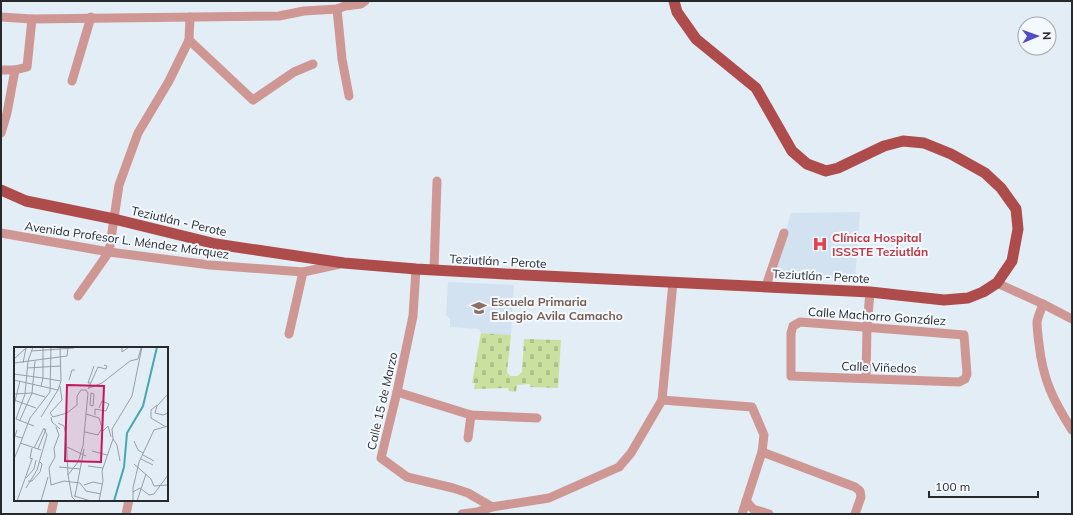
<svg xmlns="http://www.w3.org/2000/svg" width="1073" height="515" viewBox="0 0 1073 515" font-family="Mulish,sans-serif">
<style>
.built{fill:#d2e2f0}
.cemetery{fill:url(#cemetery-stones)}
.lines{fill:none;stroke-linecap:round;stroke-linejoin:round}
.minor{stroke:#cf9794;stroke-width:9}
.major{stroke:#ad4c4b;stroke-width:11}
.labels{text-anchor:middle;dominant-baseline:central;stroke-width:4;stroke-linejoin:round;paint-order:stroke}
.street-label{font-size:12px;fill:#262a2d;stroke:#f4f9ff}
.health-label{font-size:12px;font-weight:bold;fill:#be3a42;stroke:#f4f9ff;text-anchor:start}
.education-label{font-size:12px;font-weight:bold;fill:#785e54;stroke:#f4f9ff;text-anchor:start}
.inset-river{fill:none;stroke:#45a8af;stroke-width:2}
.inset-road{fill:none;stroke:#979fa5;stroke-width:1}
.view{fill:#c2185b;fill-opacity:0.15;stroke:#c2185b;stroke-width:2}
.inset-edge{fill:none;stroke:#262a2d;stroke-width:2}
</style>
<defs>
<pattern id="cemetery-stones" width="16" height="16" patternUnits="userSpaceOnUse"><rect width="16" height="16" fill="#cae09f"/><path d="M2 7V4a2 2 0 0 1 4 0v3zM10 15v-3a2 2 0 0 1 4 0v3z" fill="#adc089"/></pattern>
</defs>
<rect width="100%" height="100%" fill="#e3edf5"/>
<g class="built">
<polygon points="860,212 855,280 773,276 791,213"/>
<polygon points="448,282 514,285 511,335 481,333 479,329 450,327 450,319 446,315"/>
</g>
<polygon class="cemetery" points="481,333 511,335 507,372 510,376 517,376 522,372 524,339 561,340 558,388 530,387 530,384 517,385 516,392 509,391 508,388 474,389 475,383 472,383"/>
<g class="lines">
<g class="minor">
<polyline points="337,9 342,59 349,96"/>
<polyline points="1,17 32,19 279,16 304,11 337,9 345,6 361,4 365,1"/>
<polyline points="189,40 253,100 294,72 313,64"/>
<polyline points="1,70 15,70 27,67 32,19"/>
<polyline points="72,81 91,17"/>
<polyline points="1,133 7,113 15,70"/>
<polyline points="1,233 109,252 210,265 303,272 340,264"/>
<polyline points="416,269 413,316 397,392 381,458 407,477 453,488 468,493 492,507"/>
<polyline points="434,270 437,181"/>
<polyline points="997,283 1043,304 1072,319"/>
<polyline points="766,286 784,233"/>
<polyline points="78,296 109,252 119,185 138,133 169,81 189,40 190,17"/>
<path d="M1043,304c-2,6 -5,12 -6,18 0,7 1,14 2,22 4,36 14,56 33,86"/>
<polygon points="800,322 964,335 967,374 965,379 959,382 791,376 791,333 793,326"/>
<polyline points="289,334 303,272"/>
<polyline points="866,378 867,327 870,292"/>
<polyline points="397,392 471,415 537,418"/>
<polyline points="662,400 752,407 764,435 762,452 742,514"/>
<polyline points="468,438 471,415"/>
<polyline points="762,452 855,487 860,491 861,497 855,514"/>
<polyline points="746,501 753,509 769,514"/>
<polyline points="51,514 54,500"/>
<polyline points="126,514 129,500"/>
<polyline points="462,514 477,512 492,507 549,498 619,467 631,453 662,400 673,282"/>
</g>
<polyline class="major" points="1,190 26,201 114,219 216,244 344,263 416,269 525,275 870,292 944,300 968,298 983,292 997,283 1012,261 1018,229 1016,209 1001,188 985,173 951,154 924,143 903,141 884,146 838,168 826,171 807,164 792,151 756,88 696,39 677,12 674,1"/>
</g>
<defs>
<g id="hospital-bare" transform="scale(1.2)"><path d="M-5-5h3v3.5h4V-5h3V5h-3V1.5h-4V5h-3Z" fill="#e0444e" stroke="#f4f9ff" stroke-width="2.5" paint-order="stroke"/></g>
<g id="school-bare" transform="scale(1.2)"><path d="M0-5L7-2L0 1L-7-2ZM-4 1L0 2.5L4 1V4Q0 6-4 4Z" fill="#8d6e63" stroke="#f4f9ff" stroke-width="2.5" paint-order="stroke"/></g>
</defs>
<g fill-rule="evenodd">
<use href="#hospital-bare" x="820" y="244"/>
<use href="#school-bare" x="479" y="308"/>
</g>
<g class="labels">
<g class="street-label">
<text transform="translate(179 221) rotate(13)">Teziutlán - Perote</text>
<text transform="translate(127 240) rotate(8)">Avenida Profesor L. Méndez Márquez</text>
<text transform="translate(498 261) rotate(3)">Teziutlán - Perote</text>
<text transform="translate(821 276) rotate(3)">Teziutlán - Perote</text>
<text transform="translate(877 316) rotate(4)">Calle Machorro González</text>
<text transform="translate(879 367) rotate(2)">Calle Viñedos</text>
<text transform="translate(382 401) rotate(-77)">Calle 15 de Marzo</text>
</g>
<g class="health-label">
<text x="832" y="237">Clínica Hospital<tspan x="832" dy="14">ISSSTE Teziutlán</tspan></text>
</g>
<g class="education-label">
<text x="491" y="301">Escuela Primaria<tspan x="491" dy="14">Eulogio Avila Camacho</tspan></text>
</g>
</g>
<g transform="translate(14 347)">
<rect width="154" height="154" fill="#e3edf5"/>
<path class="inset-river" d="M100,154l10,-34 3,-34 16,-27 14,-59"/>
<path class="inset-road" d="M19,0l-5,14 -3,33 -9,25 18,7M108,0v5l7,-5M17,4l43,-3M0,12l12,-11M0,16l53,-7 1,-9M9,16l3,-15M13,21l33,-2M0,27l29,4v-31M0,33l44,10 3,-9 -1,-34M55,33l3,-10h3M77,36h-3l6,-17M27,39l2,-8 18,3M46,39l2,14 -12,13 3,4 14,-4 10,-8v-9l4,-6h5l2,3 -5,53 -5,16 -10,13 4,22 4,4M75,41l13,-5 28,-22 8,-2 3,-11M74,42l10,-22 8,2 1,-3 -3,-1M77,46l3,1 -1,12 -3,-1zM0,47l18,-1 13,4M154,47l-11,12 -2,7 8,2 5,-2M0,53l22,8M0,58l6,-24M143,58l-6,5v8l15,9M72,67l13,4 4,13M81,68v-6l11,2 3,-7 -7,-3 -3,7M27,70l17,-27M37,70l1,5 8,7M6,73l12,-27 3,-32M44,76l6,3 2,9 2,40M42,80l3,8 -5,13 1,9 -6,11 2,17 13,-4 16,2 6,8 15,3M3,83l-2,6 7,2M89,84l5,-5 3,11M71,85l13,3 4,-7M99,92l4,6 3,16M120,94l4,9 5,3M6,96l21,7M5,100l11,-29 20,-26 1,-45M53,100l19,9M18,101l-2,10 3,1M24,102l8,-20M78,104l15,4M129,108l11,6M0,112l5,-12M127,112l12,6M120,117l17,15 3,7 14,-1M74,119l15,2M45,120l21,2M12,131l8,-9 2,-9M14,134h4l8,-9 2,-8 -3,-3M70,138l9,-3 9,2M12,141l11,-18 10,-35 -3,-7 -10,20M119,145l7,-4 9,7 5,-1 14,-19M60,149l17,5M61,149l9,-47M3,154l15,-42M27,154l7,-24M85,154l4,-20 -1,-10 11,-32 -1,-10 20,-33 10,-49M119,154v-13l6,-26 15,-32 14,-4M123,154l9,-27"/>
<path class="view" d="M53,38l37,1 -3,76 -36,-1z"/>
<rect width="154" height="154" class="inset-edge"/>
</g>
<rect width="1073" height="515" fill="none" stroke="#262a2d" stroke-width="4"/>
<g transform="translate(1037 36) rotate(88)"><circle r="19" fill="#f4f9ff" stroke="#a2a6ab"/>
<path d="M0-3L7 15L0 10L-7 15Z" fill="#514cc3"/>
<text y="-6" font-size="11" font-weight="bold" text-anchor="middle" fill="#262a2d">N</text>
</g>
<path d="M929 491v6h109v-6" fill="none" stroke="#262a2d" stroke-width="2"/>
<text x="935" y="491" font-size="12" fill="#262a2d" stroke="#f4f9ff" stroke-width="3" paint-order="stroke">100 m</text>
</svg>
